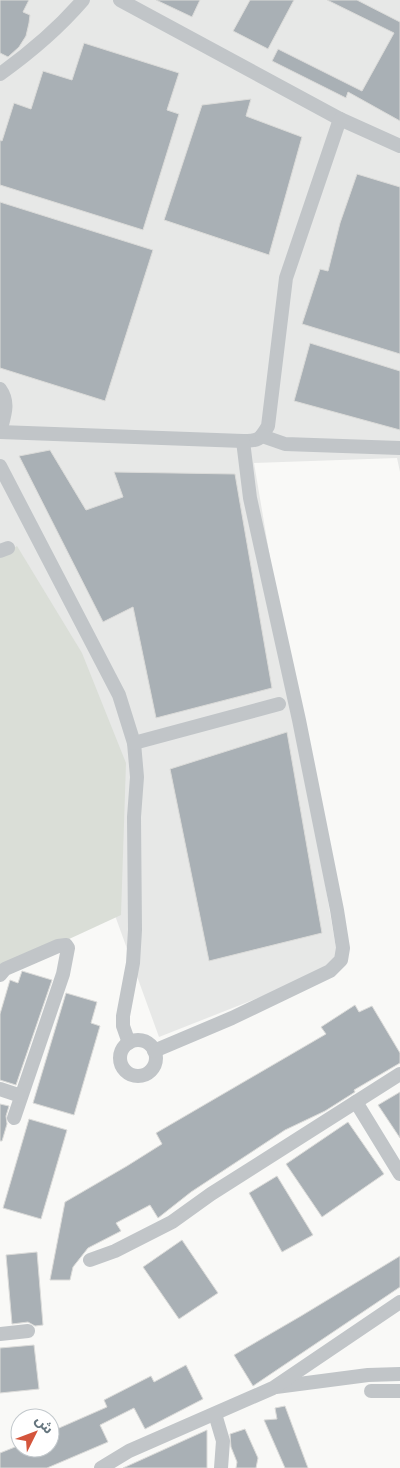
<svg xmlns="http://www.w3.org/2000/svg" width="400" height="1468" viewBox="0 0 400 1468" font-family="'Sofia Sans Condensed','Noto Sans Arabic',sans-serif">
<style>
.built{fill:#e7e8e7}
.green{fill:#daded7}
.building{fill:#a9b0b5;stroke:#dbdbd9}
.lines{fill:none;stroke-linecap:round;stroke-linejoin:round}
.minor{stroke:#c1c5c8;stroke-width:14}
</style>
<rect width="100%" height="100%" fill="#f9f9f7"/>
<polygon class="built" points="0,0 400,0 400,472 397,458 254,463 339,966 159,1037 0,598"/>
<polygon class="green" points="17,546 82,653 126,763 121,915 0,971 0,558"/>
<g class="building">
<polygon points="0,0 29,0 23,12 30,15 29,23 26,36 19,47 8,57 0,53"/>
<polygon points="156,0 200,0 192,17"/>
<polygon points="250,0 294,0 268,49 233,31"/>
<polygon points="327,0 357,0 400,22 400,121 348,92 346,98 272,61 278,49 362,91 394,33"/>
<polygon points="84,43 179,73 167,110 179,114 143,230 0,185 0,140 2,141 14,103 31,109 43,71 72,80"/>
<polygon points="251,99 246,116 302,137 269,255 164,220 202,105"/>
<polygon points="357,174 400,187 400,354 302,324 320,269 328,271 340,223"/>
<polygon points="0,202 153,250 105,401 0,368"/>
<polygon points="310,343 400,371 400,430 294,401"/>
<polygon points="50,450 86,510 123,497 114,472 235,474 272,688 156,718 133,607 103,622 19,456"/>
<polygon points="287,732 322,933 209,961 170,769"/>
<polygon points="22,971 52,980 16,1085 0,1080 0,1014 10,980 18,983"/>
<polygon points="66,993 97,1002 91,1023 100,1026 74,1115 33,1103"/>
<polygon points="355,1005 359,1012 372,1006 400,1053 400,1063 354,1090 355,1092 325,1111 285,1130 191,1192 158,1218 150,1205 116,1223 121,1231 88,1248 73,1267 70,1280 50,1280 65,1202 127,1166 162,1144 156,1133 326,1034 321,1027"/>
<polygon points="400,1092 400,1138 378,1105"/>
<polygon points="0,1104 9,1106 6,1116 7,1124 2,1141 0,1141"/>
<polygon points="29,1119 67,1130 41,1219 3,1208"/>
<polygon points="348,1122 384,1174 322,1217 286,1164"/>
<polygon points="277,1176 313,1235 282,1252 249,1193"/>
<polygon points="182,1240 218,1293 179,1319 143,1267"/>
<polygon points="37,1252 43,1325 35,1326 28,1322 12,1324 6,1255"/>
<polygon points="400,1256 400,1287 253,1386 234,1355 301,1316"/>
<polygon points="34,1345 39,1389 0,1393 0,1348"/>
<polygon points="186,1365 203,1399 145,1429 134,1408 100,1425 108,1442 47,1468 0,1468 0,1453 20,1445 20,1448 50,1448 50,1432 107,1407 104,1400 151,1376 154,1382"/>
<polygon points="285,1406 308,1468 285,1468 264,1420 277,1419 275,1408"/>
<polygon points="245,1429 258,1458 256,1468 236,1468 237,1462 231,1447 230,1434"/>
<polygon points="207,1430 207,1468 123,1468"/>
</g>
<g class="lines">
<g class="minor">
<polyline points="120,0 340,119 400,146"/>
<path d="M0,74c31,-22 58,-45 83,-74"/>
<path d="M0,389c10,14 4,27 0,43"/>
<path d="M0,432l243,9c15,0 17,-1 25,-15l18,-148 54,-159"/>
<polyline points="262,436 285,444 400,448"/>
<polyline points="0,466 119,695 134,743 137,777 134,817 135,930 133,963 123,1016 123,1026 129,1043"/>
<polyline points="0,551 8,548"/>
<polyline points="134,743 279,704"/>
<polyline points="0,975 5,969 58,946 66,945 68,948 63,974 14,1118"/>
<circle cx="138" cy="1058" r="18"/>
<polyline points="154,1051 232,1018 330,971 341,960 343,948 337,910 299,720 250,498 243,441"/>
<polyline points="0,1089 21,1096"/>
<polyline points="356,1102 400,1174"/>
<polyline points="90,1260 115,1251 172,1222 211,1194 400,1074"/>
<polyline points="0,1334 28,1331"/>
<polyline points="276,1387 368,1375 400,1374"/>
<polyline points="371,1391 400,1391"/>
<polyline points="215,1414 223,1441 221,1468"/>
<polyline points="101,1468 129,1451 273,1388 400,1302"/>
</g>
</g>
<g transform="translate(35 1433) rotate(48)"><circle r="24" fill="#ffffff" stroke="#c2c8cc"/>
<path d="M0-4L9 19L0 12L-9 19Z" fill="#d4553c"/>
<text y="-8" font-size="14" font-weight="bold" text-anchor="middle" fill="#66767f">ش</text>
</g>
</svg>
